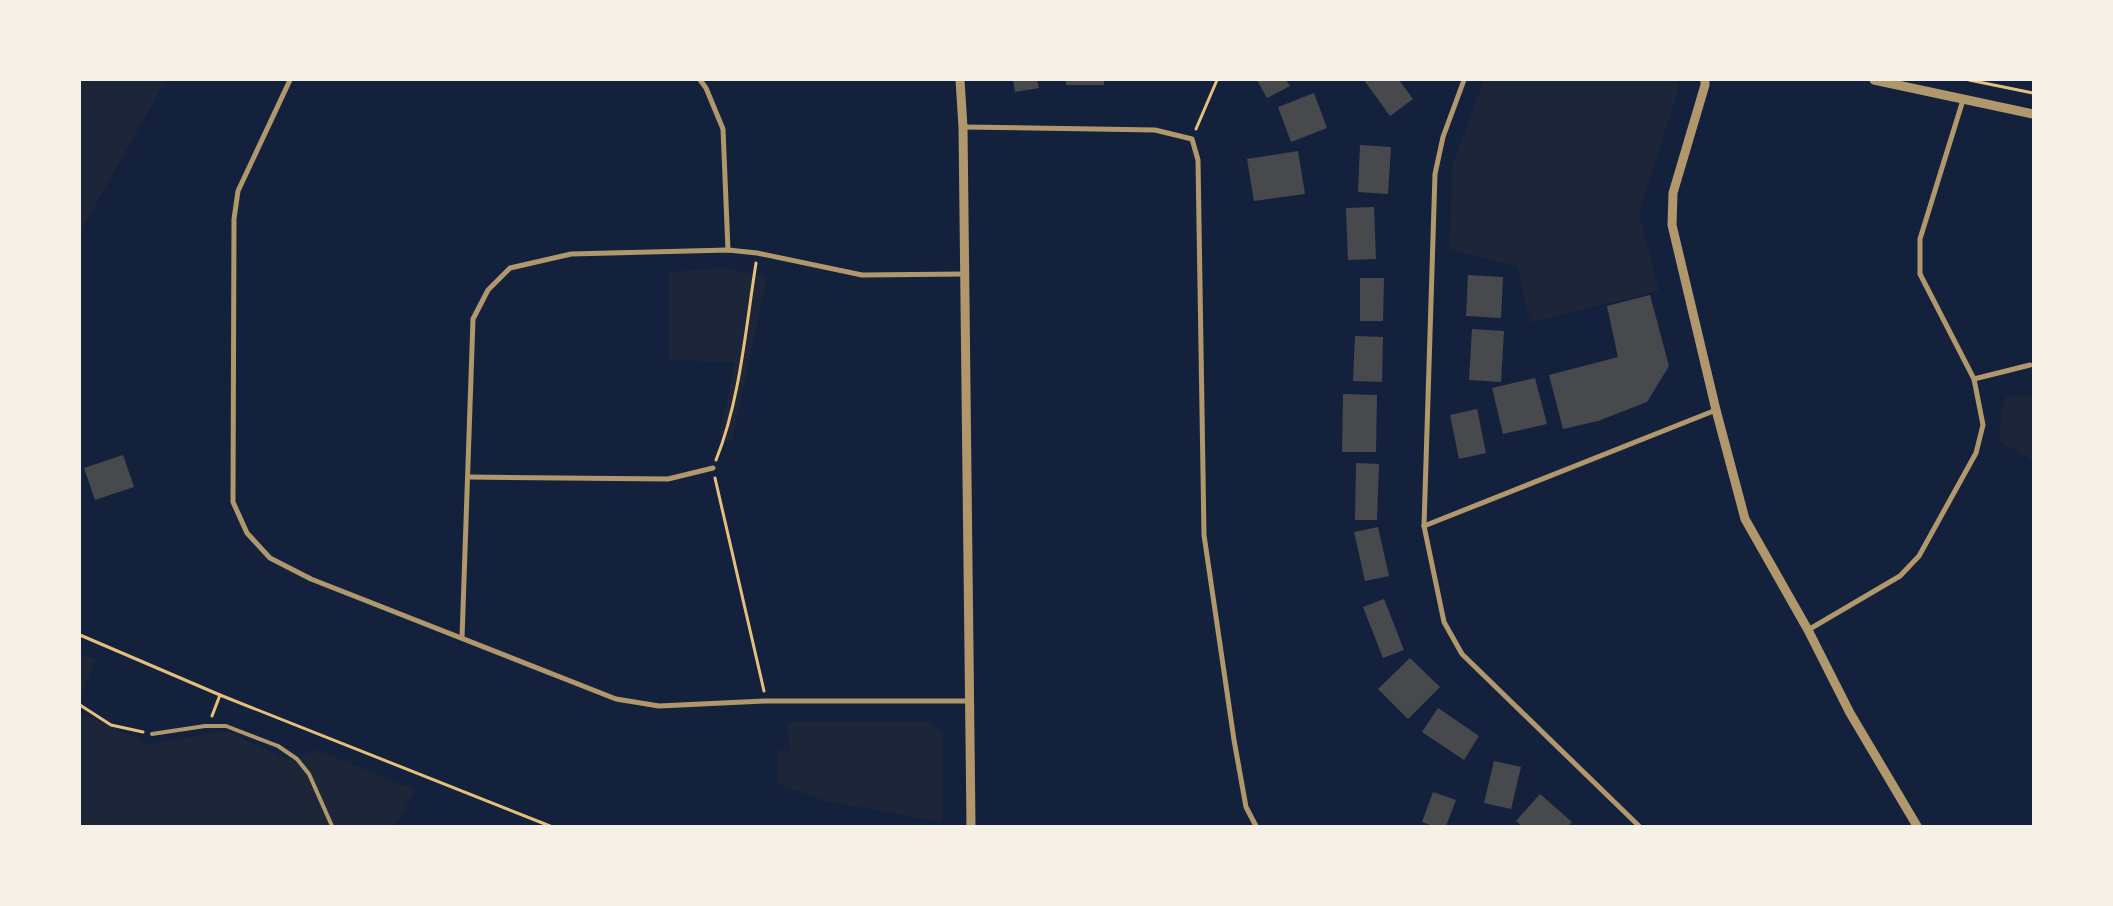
<svg xmlns="http://www.w3.org/2000/svg" width="2113" height="906" viewBox="0 0 2113 906" font-family="'PT Serif',serif">
<style>
.green{fill:#1d2539}
.building{fill:#48494c}
.lines{fill:none;stroke-linecap:round;stroke-linejoin:round}
.path{stroke:#e5c07b;stroke-width:3}
.service{stroke:#b1986c;stroke-width:4}
.minor{stroke:#b1986c;stroke-width:5}
.tertiary{stroke:#b1986c;stroke-width:9}
</style>
<rect width="100%" height="100%" fill="#14213d"/>
<g class="green">
<polygon points="80,80 166,80 80,232"/>
<polygon points="1484,80 1676,80 1679,87 1639,213 1659,291 1530,322 1517,267 1450,249 1452,166"/>
<polygon points="725,268 767,277 732,442 719,435 735,362 669,360 669,272"/>
<path d="M2007,396l26,1v64l-34,-20c3,-17 -1,-31 8,-45z"/>
<polygon points="80,654 96,659 80,699"/>
<polygon points="80,712 149,744 226,731 292,761 318,750 416,791 394,826 80,826"/>
<polygon points="788,722 932,722 943,733 942,822 825,801 777,783 777,751 789,751"/>
</g>
<g class="building">
<polygon points="1013,80 1037,80 1039,88 1015,92"/>
<rect x="1066" y="80" width="38" height="5"/>
<polygon points="1257,80 1286,80 1290,86 1267,98"/>
<polygon points="1364,80 1399,80 1413,99 1390,116"/>
<polygon points="1314,93 1327,128 1291,142 1278,107"/>
<polygon points="1360,145 1391,147 1388,194 1358,192"/>
<polygon points="1298,151 1305,194 1254,201 1247,159"/>
<polygon points="1374,207 1376,259 1348,260 1346,208"/>
<polygon points="1468,275 1503,277 1501,318 1466,316"/>
<polygon points="1360,278 1384,278 1383,321 1360,321"/>
<polygon points="1650,295 1669,366 1647,402 1598,421 1563,429 1549,375 1618,357 1607,306"/>
<polygon points="1472,329 1504,331 1501,382 1469,380"/>
<polygon points="1355,336 1383,337 1382,382 1353,381"/>
<polygon points="1535,378 1547,424 1503,434 1492,388"/>
<polygon points="1343,394 1377,395 1376,452 1342,452"/>
<polygon points="1477,409 1486,453 1459,459 1450,415"/>
<polygon points="123,455 134,487 95,500 84,468"/>
<polygon points="1356,463 1379,464 1377,520 1355,520"/>
<polygon points="1378,527 1389,576 1365,581 1354,532"/>
<polygon points="1384,599 1404,650 1383,658 1363,607"/>
<polygon points="1410,658 1440,687 1408,719 1378,689"/>
<polygon points="1438,708 1479,736 1464,760 1422,732"/>
<polygon points="1494,761 1521,767 1511,809 1484,803"/>
<polygon points="1433,792 1456,800 1446,826 1433,826 1422,822"/>
<polygon points="1540,794 1572,822 1568,826 1522,826 1516,821"/>
</g>
<g class="lines">
<g class="path">
<polyline points="1969,80 2033,93"/>
<polyline points="1196,129 1217,80"/>
<path d="M716,460c24,-59 30,-134 40,-197"/>
<polyline points="715,478 764,691"/>
<polyline points="80,635 220,695 550,826"/>
<polyline points="80,705 111,725 143,732"/>
<polyline points="212,716 220,695"/>
</g>
<polyline class="service" points="152,734 205,726 226,726 278,746 297,759 309,774 332,826"/>
<g class="minor">
<polyline points="290,80 238,191 234,219 233,502 247,533 270,558 311,579 616,699 659,706 766,701 968,701"/>
<polyline points="700,80 706,88 723,129 728,250"/>
<polyline points="1464,80 1443,137 1435,174 1424,526 1444,622 1462,654 1639,826"/>
<polyline points="963,127 1155,130 1192,139 1198,160 1204,535 1234,740 1246,807 1256,826"/>
<polyline points="1974,379 2030,365"/>
<polyline points="468,477 668,479 713,468"/>
<polyline points="1424,526 1716,410"/>
<polyline points="1808,630 1900,576 1919,556 1976,453 1983,425 1974,379 1920,274 1920,239 1963,100"/>
<polyline points="462,638 473,319 488,290 510,268 571,254 728,250 757,253 862,275 964,274"/>
</g>
<g class="tertiary">
<polyline points="960,80 963,127 971,826"/>
<polyline points="1705,80 1705,85 1673,193 1672,225 1716,410 1745,519 1808,630 1850,713 1917,826"/>
<polyline points="1874,80 2033,114"/>
</g>
</g>
<rect width="2113" height="906" fill="none" stroke="#f6f1e7" stroke-width="162"/>
</svg>
